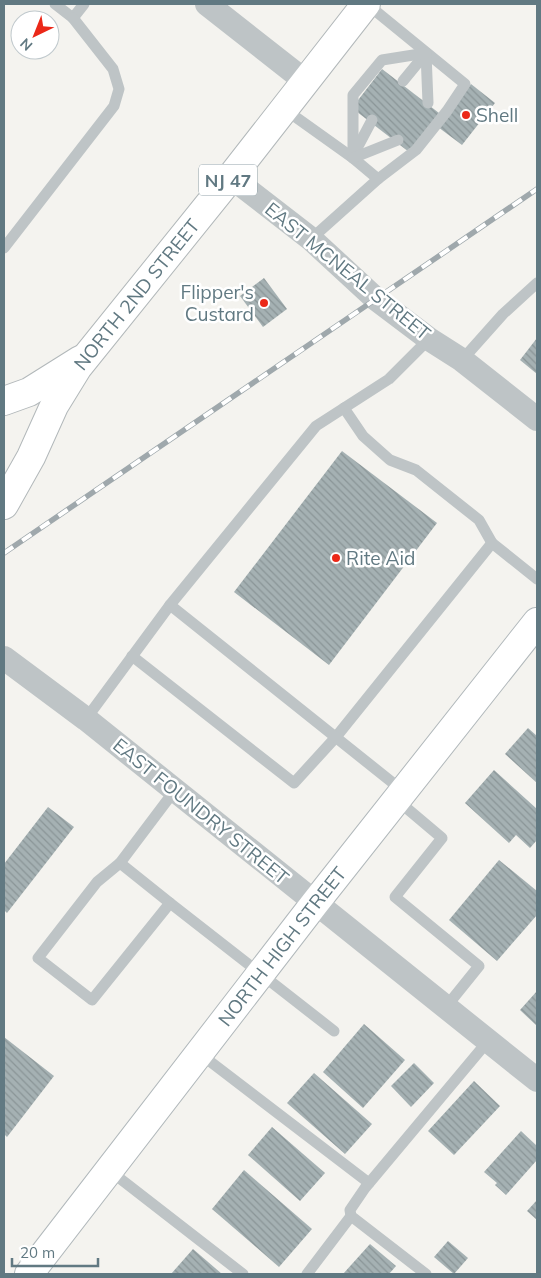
<svg xmlns="http://www.w3.org/2000/svg" width="541" height="1278" viewBox="0 0 541 1278" font-family="Mulish,sans-serif">
<style>
.building{fill:url(#building-back-hatch)}
.lines{fill:none;stroke-linecap:round;stroke-linejoin:round}
.secondary-casing{stroke:#b1b8bb;stroke-width:30}
.primary-casing{stroke:#b2b8ba;stroke-width:30}
.lane{stroke:#bec4c6;stroke-width:11}
.street{stroke:#bec4c6;stroke-width:24}
.secondary{stroke:#fff;stroke-width:28}
.primary{stroke:#fff;stroke-width:28}
.rail-casing{stroke:#9fa8ac;stroke-width:5.5}
.rail{stroke:#fff;stroke-width:4;stroke-dasharray:11;stroke-linecap:butt}
.poi-dot{fill:#eb2818;stroke:#fff;stroke-width:2}
.labels{text-anchor:middle;dominant-baseline:central;stroke-width:5;stroke-linejoin:round;paint-order:stroke}
.shield{fill:#fff;stroke:#90a1a8;stroke-width:1}
.shield-label{font-size:18px;font-weight:bold;fill:#617982}
.poi-label{font-size:19px;fill:#617982;stroke:#fff;text-anchor:start}
.street-label{font-size:19px;fill:#617982;stroke:#fff}
</style>
<defs>
<pattern id="building-back-hatch" width="6" height="6" patternUnits="userSpaceOnUse" patternTransform="scale(1.25)"><rect width="6" height="6" fill="#a5b1b3"/><path d="M-1 5l2 2M0 0l6 6M5-1l2 2" fill="none" stroke="#8a9597"/></pattern>
</defs>
<rect width="100%" height="100%" fill="#f4f3ef"/>
<g class="building">
<polygon points="382,69 439,113 409,152 352,108"/>
<polygon points="471,84 495,103 462,145 438,127"/>
<polygon points="264,278 287,309 263,327 240,296"/>
<polygon points="537,338 537,374 520,360"/>
<polygon points="342,451 437,523 329,665 234,592"/>
<polygon points="528,728 537,736 537,783 505,754"/>
<polygon points="494,770 537,809 537,840 530,848 516,835 509,843 465,803"/>
<polygon points="48,807 74,827 7,913 4,910 4,864"/>
<polygon points="499,860 537,891 537,915 497,961 449,920"/>
<polygon points="537,991 537,1026 520,1010"/>
<polygon points="364,1024 405,1060 363,1108 323,1072"/>
<polygon points="4,1037 54,1076 7,1137 4,1134"/>
<polygon points="414,1063 434,1083 411,1107 391,1086"/>
<polygon points="314,1073 372,1124 345,1154 287,1103"/>
<polygon points="474,1081 500,1106 454,1155 428,1131"/>
<polygon points="272,1127 325,1173 300,1201 248,1155"/>
<polygon points="521,1131 537,1146 537,1160 506,1195 495,1185 497,1183 484,1172"/>
<polygon points="244,1170 312,1229 279,1267 212,1209"/>
<polygon points="537,1200 537,1220 527,1211"/>
<polygon points="448,1241 468,1258 454,1274 434,1257"/>
<polygon points="370,1244 396,1266 389,1274 343,1274"/>
<polygon points="193,1249 222,1274 171,1274"/>
</g>
<g class="lines">
<g class="secondary-casing">
<g id="secondary">
<path id="s1" d="M29,1274l286,-371 222,-281"/>
</g>
</g>
<g class="primary-casing">
<g id="primary">
<polyline points="4,401 29,392 80,360"/>
<path id="s2" d="M4,505l27,-48 23,-51 24,-39 153,-190 135,-173"/>
</g>
</g>
<g class="lane">
<polyline points="55,4 73,18 84,4"/>
<polyline points="367,4 465,84 447,111 416,150 378,179"/>
<polyline points="426,53 428,103"/>
<polyline points="403,81 426,53"/>
<polyline points="283,108 353,158 378,179 311,239"/>
<polyline points="354,154 372,120"/>
<polyline points="353,158 353,95 382,60 426,53"/>
<polyline points="353,158 398,140"/>
<polyline points="4,248 114,106 119,89 113,69 73,18"/>
<polyline points="462,360 503,314 537,283"/>
<polyline points="344,408 363,436 390,460 416,470 479,520 492,543"/>
<polyline points="132,656 294,783 336,737 492,543 537,579"/>
<polyline points="86,719 170,605"/>
<polyline points="175,790 120,863 97,882 38,958 92,1000 170,903 334,1031"/>
<polyline points="403,791 170,605 316,426 389,379 429,339"/>
<polyline points="397,800 442,838 395,897 479,966 446,1007"/>
<polyline points="120,863 170,903"/>
<polyline points="199,1053 369,1183"/>
<polyline points="109,1170 243,1274"/>
<polyline points="307,1274 351,1216"/>
<polyline points="426,1274 351,1216 350,1210 365,1188 488,1041"/>
</g>
<g class="street">
<polyline points="207,4 305,81"/>
<polyline points="231,177 311,239 376,299 429,339 462,360 537,419"/>
<polyline points="4,658 86,719 537,1080"/>
</g>
<use href="#secondary" class="secondary"/>
<use href="#primary" class="primary"/>
<g class="rail-casing">
<polyline id="rail" points="4,553 537,189"/>
</g>
<use href="#rail" class="rail"/>
</g>
<g class="poi-dot">
<circle cx="466" cy="115" r="5"/>
<circle cx="264" cy="303" r="5"/>
<circle cx="336" cy="558" r="5"/>
</g>
<g class="labels">
<rect class="shield" x="199" y="164.5" width="58" height="31" rx="4"/>
<g class="shield-label">
<text x="228" y="180">NJ 47</text>
</g>
<g class="poi-label">
<text x="476" y="115">Shell</text>
<text x="254" y="292" text-anchor="end">Flipper's<tspan x="254" dy="22">Custard</tspan></text>
<text x="346" y="558">Rite Aid</text>
</g>
<g class="street-label">
<text transform="translate(348 271) rotate(39)">EAST MCNEAL STREET</text>
<text stroke="none"><textPath href="#s2" startOffset="250">NORTH 2ND STREET</textPath></text>
<text transform="translate(201 811) rotate(39)">EAST FOUNDRY STREET</text>
<text stroke="none"><textPath href="#s1" startOffset="414">NORTH HIGH STREET</textPath></text>
</g>
</g>
<rect width="541" height="1278" fill="none" stroke="#617982" stroke-width="10"/>
<g transform="translate(35 35) rotate(223)"><circle r="24" fill="#ffffff" stroke="#c0c9cd"/>
<path d="M0-4L9 19L0 12L-9 19Z" fill="#eb2818"/>
<text y="-8" font-size="14" font-weight="bold" text-anchor="middle" fill="#617982">N</text>
</g>
<path d="M12 1258v8h86v-8" fill="none" stroke="#617982" stroke-width="2.5"/>
<text x="20" y="1258" font-size="15" fill="#617982" stroke="#ffffff" stroke-width="4" paint-order="stroke">20 m</text>
</svg>
